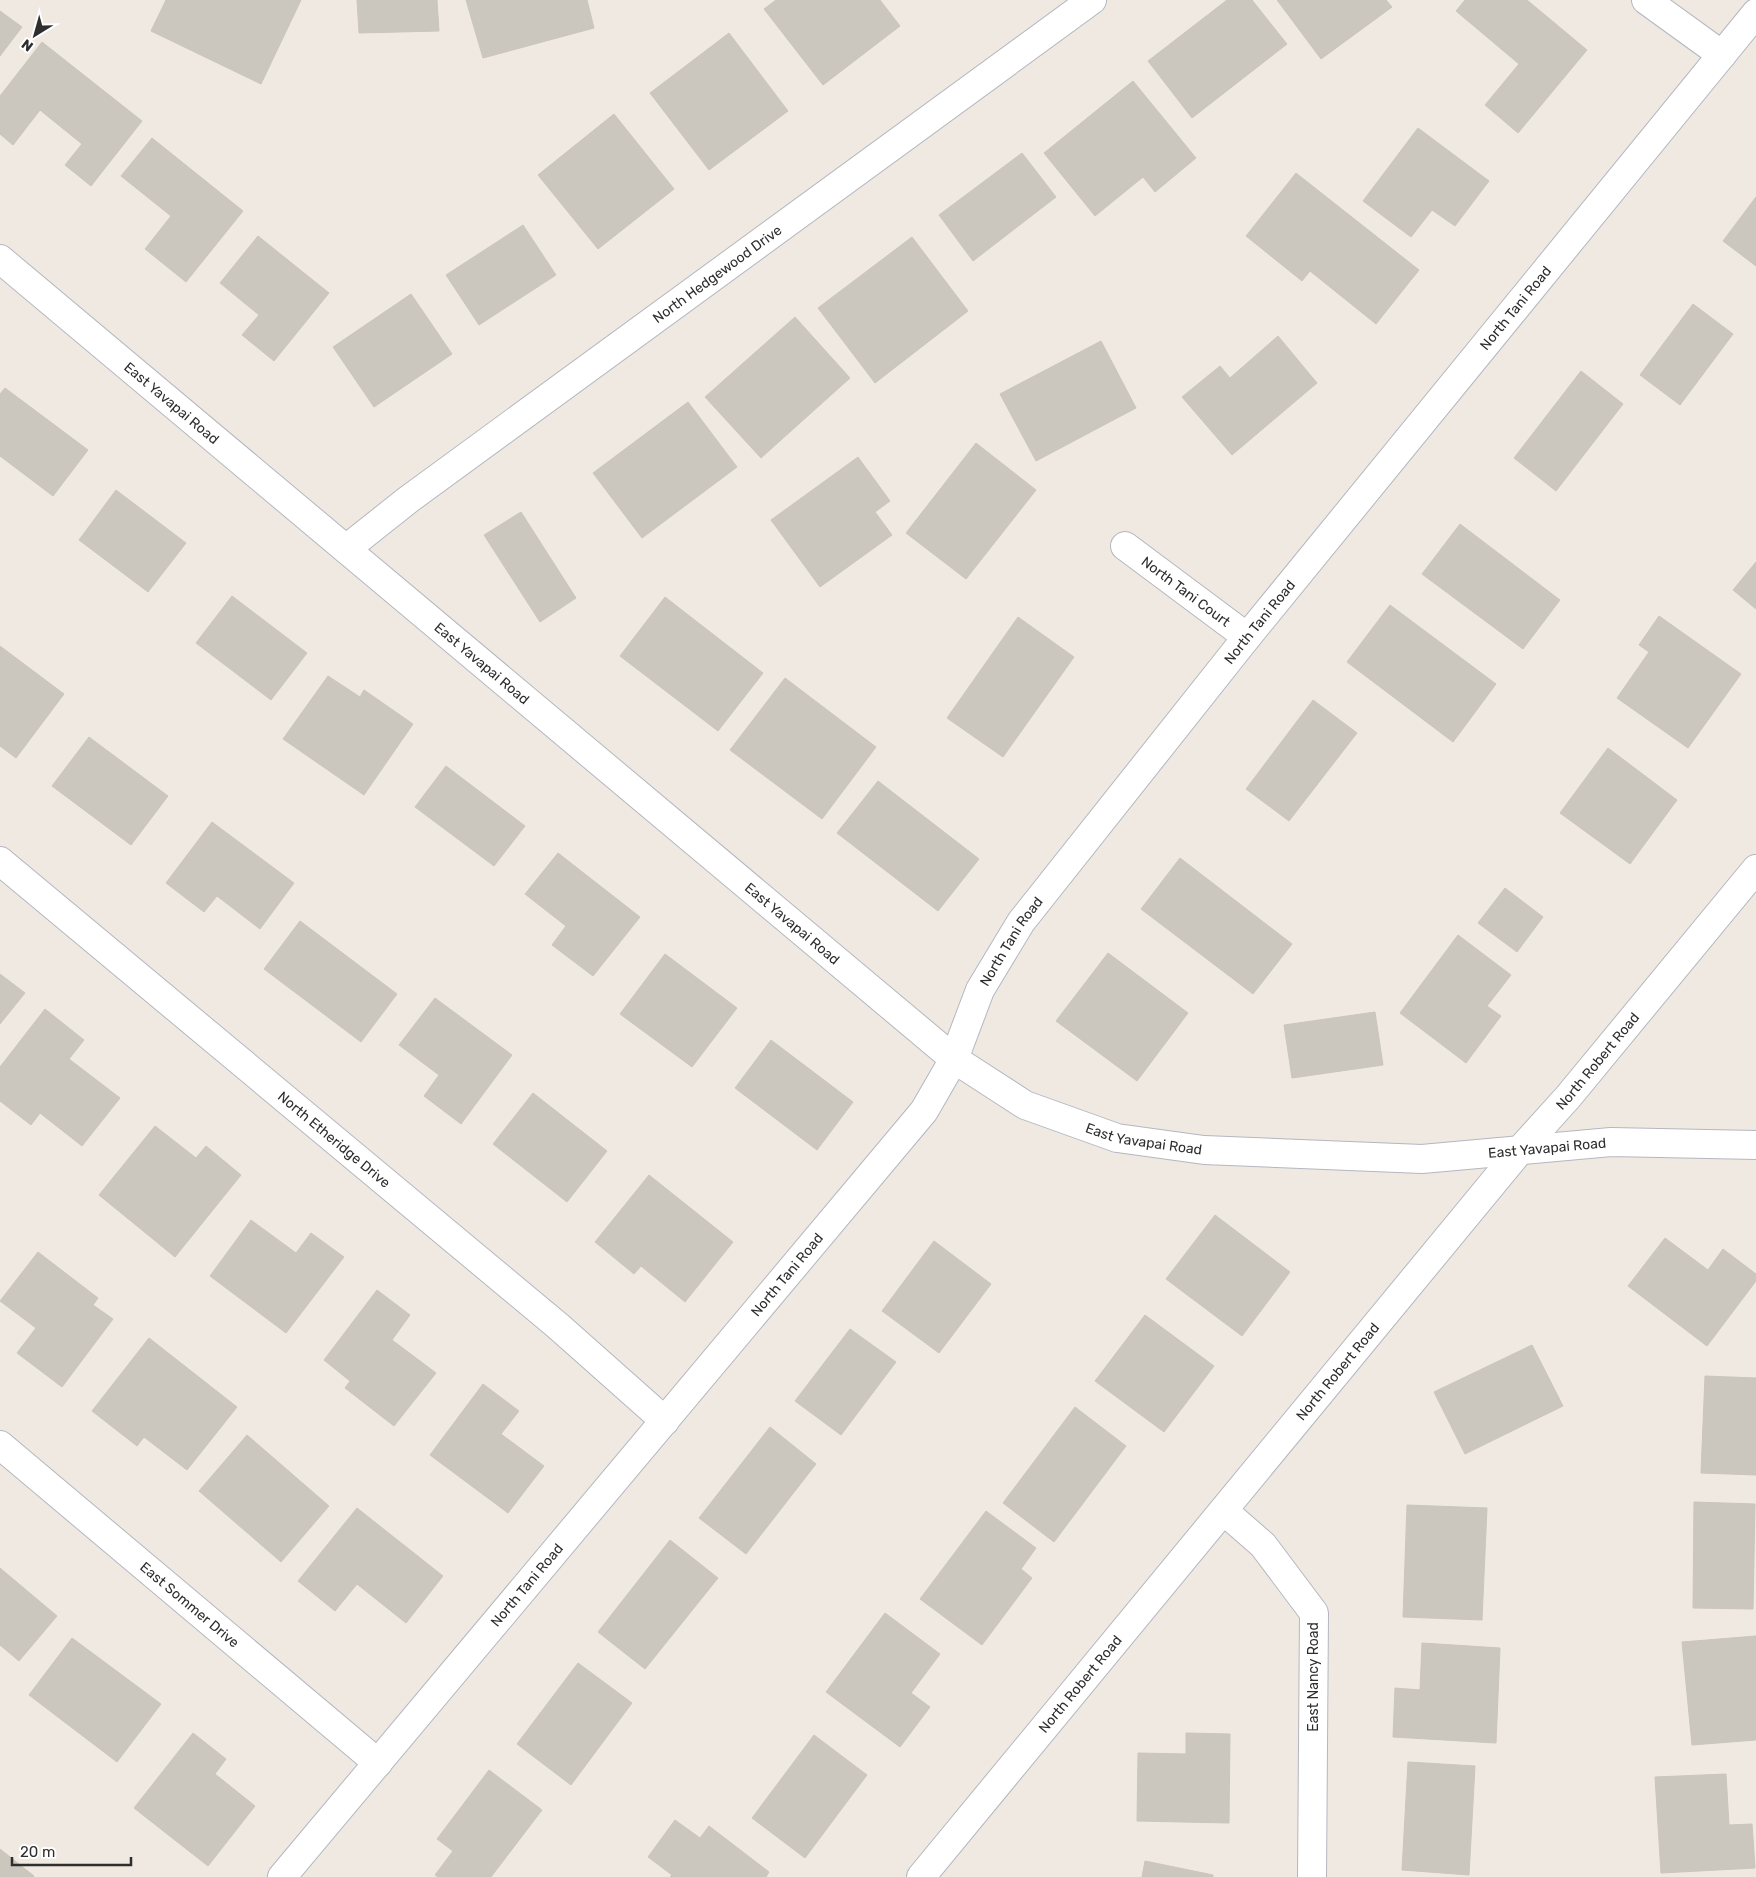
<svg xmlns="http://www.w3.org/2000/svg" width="1756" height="1877" viewBox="0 0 1756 1877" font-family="Rubik,sans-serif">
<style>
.building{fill:#cbc7bf;stroke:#cbc5ba}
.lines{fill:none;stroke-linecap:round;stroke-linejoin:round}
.minor-casing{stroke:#b4b7c1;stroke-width:30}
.secondary-casing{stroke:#b4b7c1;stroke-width:30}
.minor{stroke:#fff;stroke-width:28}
.secondary{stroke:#fff;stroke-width:28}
.labels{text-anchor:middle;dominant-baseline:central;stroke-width:4;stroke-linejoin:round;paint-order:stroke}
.street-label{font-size:14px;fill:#2e2e2e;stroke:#fff}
</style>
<rect width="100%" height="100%" fill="#efe9e1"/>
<g class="building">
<polygon points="166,0 301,0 261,84 151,31"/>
<polygon points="357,0 437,0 439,31 359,33"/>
<polygon points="466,0 587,0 594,28 483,58"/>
<polygon points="776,0 880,0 900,26 823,85 764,9"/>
<polygon points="1227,0 1252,0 1287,44 1192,118 1148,61"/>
<polygon points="1277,0 1386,0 1392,7 1321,59"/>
<polygon points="1465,0 1527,0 1587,50 1518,133 1485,105 1519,64 1456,11"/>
<polygon points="0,11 22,27 0,56"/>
<polygon points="729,33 788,111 709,170 650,93"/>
<polygon points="42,42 142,121 91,186 65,165 82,144 40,110 13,145 0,134 0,96"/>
<polygon points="1133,81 1196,158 1155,192 1143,177 1095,216 1044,153"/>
<polygon points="614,114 674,189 598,249 538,175"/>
<polygon points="1418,128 1489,181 1455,226 1432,210 1411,237 1363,201"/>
<polygon points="152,138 243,211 186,282 145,249 171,216 121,176"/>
<polygon points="1022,153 1056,197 973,261 939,215"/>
<polygon points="1296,173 1419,270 1376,324 1310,271 1302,281 1246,236"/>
<polygon points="1756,197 1756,266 1723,241"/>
<polygon points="523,225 556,275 479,325 446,275"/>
<polygon points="258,236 329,293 274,361 242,335 259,315 220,283"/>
<polygon points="912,237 968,311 875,383 818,308"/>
<polygon points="411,294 452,354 374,407 333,347"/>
<polygon points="1693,304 1733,334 1680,405 1640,375"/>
<polygon points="795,317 850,378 761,458 705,397"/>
<polygon points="1278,336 1317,383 1232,455 1182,397 1220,366 1230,378"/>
<polygon points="1101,341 1136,408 1036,461 1000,394"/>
<polygon points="1581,371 1623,404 1556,491 1514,458"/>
<polygon points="5,388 88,450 53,496 0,456 0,394"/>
<polygon points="688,402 737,467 642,538 593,473"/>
<polygon points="976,443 1036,490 966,579 906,533"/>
<polygon points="858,457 890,501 875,512 892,535 820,587 771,520"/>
<polygon points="116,490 186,543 148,592 79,540"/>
<polygon points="521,512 576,598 540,622 484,535"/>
<polygon points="1460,524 1560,600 1523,649 1422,574"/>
<polygon points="1756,562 1756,609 1733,590"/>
<polygon points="232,596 307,653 271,700 196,643"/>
<polygon points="665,597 763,673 718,731 620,656"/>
<polygon points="1390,605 1496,684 1453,742 1347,662"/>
<polygon points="1659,616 1741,674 1688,748 1617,698 1649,652 1639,645"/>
<polygon points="1018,617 1074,657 1003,757 947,718"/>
<polygon points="0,646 64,694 16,758 0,746"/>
<polygon points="328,676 360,697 364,690 413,724 364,795 283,739"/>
<polygon points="785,678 876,747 822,819 730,750"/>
<polygon points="1313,700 1357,733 1289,821 1246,789"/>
<polygon points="89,737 168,796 131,845 52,786"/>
<polygon points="1608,748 1677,800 1630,864 1560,813"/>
<polygon points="446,766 525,826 494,866 415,807"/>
<polygon points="878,781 979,859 938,911 837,833"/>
<polygon points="212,822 294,883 260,929 217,896 204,912 166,883"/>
<polygon points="558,853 640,917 593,976 552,945 566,926 525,894"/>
<polygon points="1180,858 1292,944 1253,994 1141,909"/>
<polygon points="1505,888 1543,917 1517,952 1478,923"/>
<polygon points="300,921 397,994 361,1042 264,969"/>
<polygon points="1458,935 1511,975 1487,1006 1501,1016 1466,1063 1400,1013"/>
<polygon points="1108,953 1188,1013 1137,1081 1056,1021"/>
<polygon points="665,954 737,1008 692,1067 620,1014"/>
<polygon points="0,974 25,993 0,1024"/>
<polygon points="435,998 512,1055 461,1124 424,1096 439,1075 399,1045"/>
<polygon points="45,1009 84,1040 69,1059 120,1098 82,1146 40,1113 31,1125 0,1101 0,1067"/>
<polygon points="1375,1012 1383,1065 1292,1078 1284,1025"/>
<polygon points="771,1040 853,1102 817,1150 735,1088"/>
<polygon points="533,1093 607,1151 567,1202 493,1144"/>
<polygon points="155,1126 196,1158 206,1146 241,1175 175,1257 99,1195"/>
<polygon points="649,1175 733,1242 685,1302 641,1266 634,1274 595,1242"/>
<polygon points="1215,1215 1290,1272 1242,1336 1166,1279"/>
<polygon points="251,1220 296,1253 311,1233 344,1257 286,1333 210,1276"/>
<polygon points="1665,1238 1708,1270 1723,1249 1756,1274 1756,1281 1707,1346 1628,1286"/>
<polygon points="934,1241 991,1284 939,1353 882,1311"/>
<polygon points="38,1252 98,1298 93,1305 113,1319 62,1387 17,1353 36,1328 0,1301"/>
<polygon points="377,1290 410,1315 392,1340 436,1373 394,1426 345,1388 350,1381 324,1360"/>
<polygon points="1145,1315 1214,1366 1164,1432 1095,1381"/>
<polygon points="850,1329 896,1362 841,1435 795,1401"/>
<polygon points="149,1338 237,1407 187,1470 144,1437 137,1446 92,1411"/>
<polygon points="1532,1345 1563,1406 1465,1454 1434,1392"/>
<polygon points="1705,1376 1756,1378 1756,1475 1701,1473"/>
<polygon points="483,1384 519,1411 501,1434 544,1466 508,1513 430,1455"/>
<polygon points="1075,1407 1126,1446 1054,1542 1003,1503"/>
<polygon points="770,1427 816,1464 746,1554 699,1518"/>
<polygon points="247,1435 329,1506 281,1562 199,1491"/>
<polygon points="1694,1502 1755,1504 1753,1609 1693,1608"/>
<polygon points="1407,1505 1487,1508 1482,1620 1403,1617"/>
<polygon points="357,1508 443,1576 406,1623 357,1584 335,1611 298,1581"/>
<polygon points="986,1511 1036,1548 1021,1569 1032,1578 982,1645 920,1599"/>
<polygon points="670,1540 718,1578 645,1669 598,1632"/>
<polygon points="0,1568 57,1616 19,1661 0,1645"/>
<polygon points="885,1613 940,1654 911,1693 930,1707 900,1747 826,1692"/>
<polygon points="1756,1636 1756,1740 1692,1745 1682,1642"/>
<polygon points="72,1638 161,1704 117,1762 29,1695"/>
<polygon points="1422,1643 1500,1648 1496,1743 1393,1737 1395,1688 1420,1690"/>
<polygon points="578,1663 632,1703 571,1785 517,1744"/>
<polygon points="193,1733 226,1759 215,1774 255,1806 208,1866 134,1808"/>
<polygon points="1186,1733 1230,1734 1229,1823 1137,1821 1138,1753 1186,1754"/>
<polygon points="814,1735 867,1775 805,1858 752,1818"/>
<polygon points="1408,1762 1475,1766 1469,1875 1402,1870"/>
<polygon points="489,1770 542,1810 491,1877 438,1877 435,1875 453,1851 437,1839"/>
<polygon points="1726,1774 1729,1825 1752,1824 1755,1868 1661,1873 1655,1777"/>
<polygon points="675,1820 700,1838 709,1826 769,1872 766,1877 670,1877 672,1875 648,1857"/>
<polygon points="0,1849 34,1876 33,1877 0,1877"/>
<polygon points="1145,1861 1213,1875 1213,1877 1142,1877"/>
</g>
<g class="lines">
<g class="minor-casing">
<g id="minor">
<polyline points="1646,0 1722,55"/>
<path id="s1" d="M0,259l954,800 71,46 92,33 87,12 218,9 189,-17 145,3"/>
<path id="s2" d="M1125,546l122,91"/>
<path id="s3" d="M346,549l63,-50 683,-499"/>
<path id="s4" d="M0,861l558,465 107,95"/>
<path id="s5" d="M0,1445l378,318"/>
<polyline points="1224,1511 1263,1545 1314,1613 1312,1877"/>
<path id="s6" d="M282,1877l642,-766 30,-52 26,-69 41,-68 226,-285 509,-624"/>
</g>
</g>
<g class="secondary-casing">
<g id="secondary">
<path id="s7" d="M921,1877l600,-728 47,-52 188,-228"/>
</g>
</g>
<use href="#minor" class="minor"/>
<use href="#secondary" class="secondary"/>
</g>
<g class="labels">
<g class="street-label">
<text stroke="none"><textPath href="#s3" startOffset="462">North Hedgewood Drive</textPath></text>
<text stroke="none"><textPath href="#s6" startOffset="2001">North Tani Road</textPath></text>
<text stroke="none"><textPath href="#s1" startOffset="224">East Yavapai Road</textPath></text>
<text stroke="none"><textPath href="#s2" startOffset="76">North Tani Court</textPath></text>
<text stroke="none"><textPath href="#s6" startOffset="1596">North Tani Road</textPath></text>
<text stroke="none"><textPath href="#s1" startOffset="629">East Yavapai Road</textPath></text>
<text stroke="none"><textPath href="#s1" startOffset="1034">East Yavapai Road</textPath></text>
<text stroke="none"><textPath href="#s6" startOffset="1191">North Tani Road</textPath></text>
<text stroke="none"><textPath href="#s7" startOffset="1060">North Robert Road</textPath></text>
<text stroke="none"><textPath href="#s1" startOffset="1454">East Yavapai Road</textPath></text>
<text stroke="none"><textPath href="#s4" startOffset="435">North Etheridge Drive</textPath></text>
<text stroke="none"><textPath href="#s1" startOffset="1859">East Yavapai Road</textPath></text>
<text stroke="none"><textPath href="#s6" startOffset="786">North Tani Road</textPath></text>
<text stroke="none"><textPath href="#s7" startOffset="655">North Robert Road</textPath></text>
<text stroke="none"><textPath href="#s6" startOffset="381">North Tani Road</textPath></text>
<text stroke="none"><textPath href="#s5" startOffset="248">East Sommer Drive</textPath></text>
<text transform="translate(1313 1677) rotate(-90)">East Nancy Road</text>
<text stroke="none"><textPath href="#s7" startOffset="250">North Robert Road</textPath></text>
</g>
</g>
<g transform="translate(35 35) rotate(217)" stroke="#ffffff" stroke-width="4" paint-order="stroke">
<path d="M0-4L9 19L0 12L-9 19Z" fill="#2e2e2e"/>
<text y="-8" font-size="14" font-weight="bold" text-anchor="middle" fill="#2e2e2e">N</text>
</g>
<path d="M12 1857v8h119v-8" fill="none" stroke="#2e2e2e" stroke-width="2.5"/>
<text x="20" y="1857" font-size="15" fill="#2e2e2e" stroke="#ffffff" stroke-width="4" paint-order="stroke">20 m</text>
</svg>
